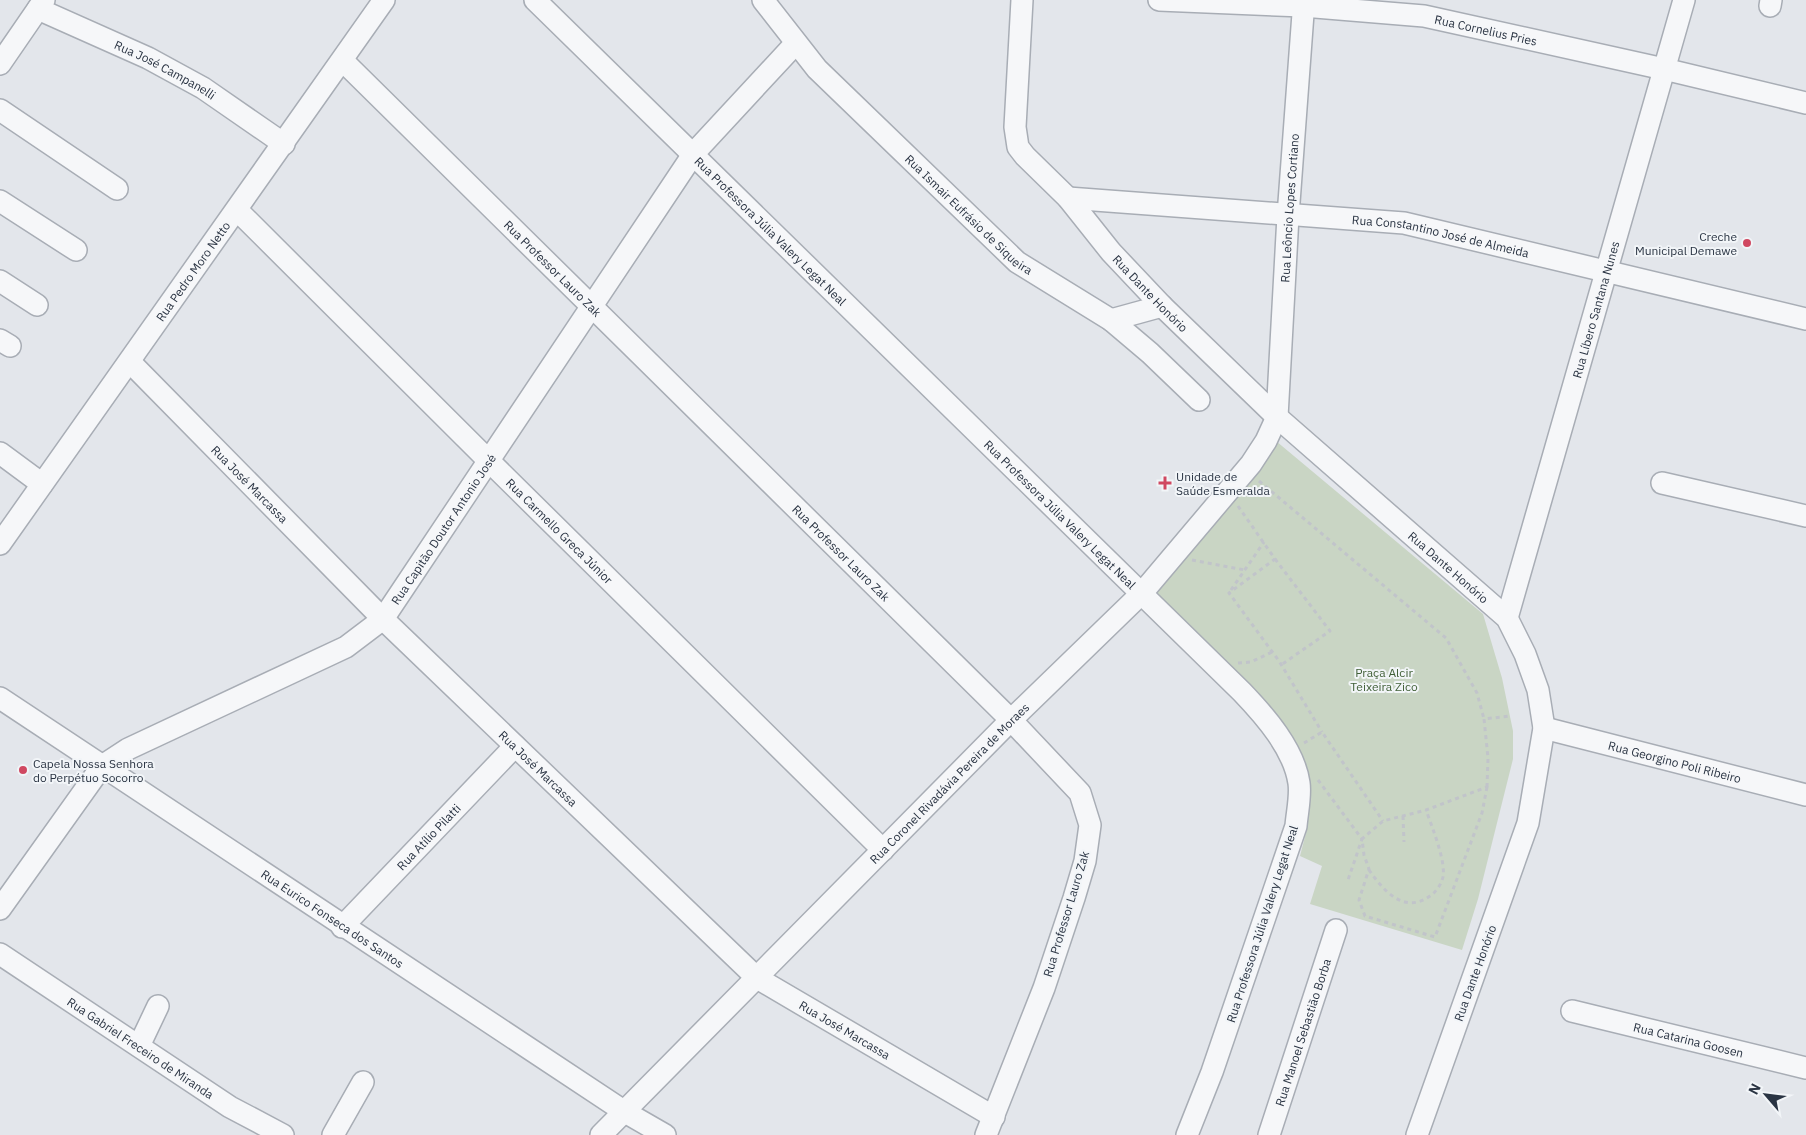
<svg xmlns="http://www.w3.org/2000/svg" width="1806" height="1135" viewBox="0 0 1806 1135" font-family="'IBM Plex Sans',sans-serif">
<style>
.green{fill:#c9d5c4}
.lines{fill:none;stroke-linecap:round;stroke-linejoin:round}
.minor-casing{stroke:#a8adb5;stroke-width:24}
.path{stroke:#c1c4ca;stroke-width:3;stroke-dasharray:4 4;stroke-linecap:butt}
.minor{stroke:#f6f7f9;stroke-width:21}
.poi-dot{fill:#d04861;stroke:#f2f5f8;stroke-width:2}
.labels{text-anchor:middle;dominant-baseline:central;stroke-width:4;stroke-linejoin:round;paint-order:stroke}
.street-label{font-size:12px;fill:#2a3443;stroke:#f2f5f8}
.poi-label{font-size:12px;fill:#2a3443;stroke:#f2f5f8;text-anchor:start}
.park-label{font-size:12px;fill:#405f37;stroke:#f2f5f8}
</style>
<rect width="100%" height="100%" fill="#e3e6eb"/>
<polygon class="green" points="1276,441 1483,614 1502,678 1513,731 1513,759 1478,899 1462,950 1310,904 1322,866 1300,856 1307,829 1307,784 1154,595"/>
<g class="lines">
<g class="minor-casing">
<g id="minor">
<path id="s1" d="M535,0l707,692c23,24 52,57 57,91 2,13 -2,30 -3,43l-84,246 -25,63"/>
<path id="s2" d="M763,0l54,69 200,193 94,58 39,33 49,47"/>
<path id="s3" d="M1022,0l-7,127 3,20 7,9 43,42 43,54 51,54 115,111 230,201 18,36 13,36 6,38 -16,95 -111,312"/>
<path id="s4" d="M1159,0l144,6 121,10 240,53 142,34"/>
<polyline points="1770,6 1771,0"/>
<path id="s5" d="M38,9l110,49 55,30 81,56"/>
<path id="s6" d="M343,61l668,659 69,73 10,32 -5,36 -11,37 -30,90 -58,147"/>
<polyline points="0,64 44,0"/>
<polyline points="0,110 117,189"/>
<path id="s7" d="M1068,198l336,25 402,96"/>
<polyline points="0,201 76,250"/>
<path id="s8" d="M237,210l252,251 394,389"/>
<polyline points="0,281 37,305"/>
<polyline points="1111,320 1162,306"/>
<polyline points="0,340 10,346"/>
<path id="s9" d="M130,362l253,257 374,359 237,139"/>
<polyline points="0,453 42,484"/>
<polyline points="1662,483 1806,516"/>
<path id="s10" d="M0,544l384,-544"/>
<path id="s11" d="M1507,618l177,-618"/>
<path id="s12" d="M0,698l625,414 40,23"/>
<path id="s13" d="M1544,728l262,67"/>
<path id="s14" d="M0,909l102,-143 26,-17 218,-102 37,-28 311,-466 102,-110"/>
<path id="s15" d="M342,927l173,-181"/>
<path id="s16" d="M0,954l230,153 53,28"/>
<path id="s17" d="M1572,1011l234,57"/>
<polyline points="139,1046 158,1006"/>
<polyline points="333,1135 363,1082"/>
<path id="s18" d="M601,1135l410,-415 131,-127 109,-129 15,-23 11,-24 11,-201 16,-216"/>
<path id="s19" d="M1269,1135l67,-205"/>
</g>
</g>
<g class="path">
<polyline points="1259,481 1446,638 1477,693 1484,719"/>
<polyline points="1238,506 1275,559 1229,593 1279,661 1322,732"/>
<polyline points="1275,559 1330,631 1281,665"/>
<polyline points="1192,560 1245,570"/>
<polyline points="1231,590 1264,542"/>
<polyline points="1238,663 1251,662 1272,652"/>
<polyline points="1304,743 1322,732 1383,821"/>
<polyline points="1318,780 1362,839 1348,880"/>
<polygon points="1487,787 1482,813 1435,937 1365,916 1359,900 1369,869 1364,855 1362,839 1383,821 1426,810"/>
<polyline points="1487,787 1488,758 1484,719 1510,716"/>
<polyline points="1403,816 1404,842"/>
<path d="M1369,870c14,20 35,45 61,26 6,-4 11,-11 13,-19 3,-16 -11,-50 -17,-67"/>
</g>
<use href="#minor" class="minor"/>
</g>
<g class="poi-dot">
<circle cx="1747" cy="243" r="5"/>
<path d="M1162.5 475.5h5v5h5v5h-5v5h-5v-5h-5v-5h5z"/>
<circle cx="23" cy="770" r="5"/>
</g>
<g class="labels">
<g class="street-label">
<text stroke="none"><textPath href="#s4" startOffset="329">Rua Cornelius Pries</textPath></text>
<text stroke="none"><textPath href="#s5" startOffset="141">Rua José Campanelli</textPath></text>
<text stroke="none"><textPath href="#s18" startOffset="1198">Rua Leôncio Lopes Cortiano</textPath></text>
<text stroke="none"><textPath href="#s2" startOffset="298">Rua Ismair Eufrásio de Siqueira</textPath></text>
<text stroke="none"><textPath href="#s1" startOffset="330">Rua Professora Júlia Valery Legat Neal</textPath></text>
<text stroke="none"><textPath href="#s7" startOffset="375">Rua Constantino José de Almeida</textPath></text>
<text stroke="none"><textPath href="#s6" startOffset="295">Rua Professor Lauro Zak</textPath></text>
<text stroke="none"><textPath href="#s10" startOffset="334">Rua Pedro Moro Netto</textPath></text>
<text stroke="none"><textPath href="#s3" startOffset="345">Rua Dante Honório</textPath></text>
<text stroke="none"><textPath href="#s11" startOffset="321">Rua Líbero Santana Nunes</textPath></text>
<text stroke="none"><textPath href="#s9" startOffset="171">Rua José Marcassa</textPath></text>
<text stroke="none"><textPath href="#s1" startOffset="735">Rua Professora Júlia Valery Legat Neal</textPath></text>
<text stroke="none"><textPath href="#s14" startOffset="602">Rua Capitão Doutor Antonio José</textPath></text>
<text stroke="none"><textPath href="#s8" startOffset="455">Rua Carmello Greca Júnior</textPath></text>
<text stroke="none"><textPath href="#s6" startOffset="700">Rua Professor Lauro Zak</textPath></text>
<text stroke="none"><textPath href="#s3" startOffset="750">Rua Dante Honório</textPath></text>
<text stroke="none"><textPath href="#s13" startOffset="135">Rua Georgino Poli Ribeiro</textPath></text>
<text stroke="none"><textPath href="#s9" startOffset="576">Rua José Marcassa</textPath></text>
<text stroke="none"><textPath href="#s18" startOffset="495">Rua Coronel Rivadávia Pereira de Moraes</textPath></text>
<text stroke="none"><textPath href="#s15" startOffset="125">Rua Atílio Pilatti</textPath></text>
<text transform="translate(1066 914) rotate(-73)">Rua Professor Lauro Zak</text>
<text stroke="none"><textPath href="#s12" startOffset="399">Rua Eurico Fonseca dos Santos</textPath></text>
<text transform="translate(1262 924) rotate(-72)">Rua Professora Júlia Valery Legat Neal</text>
<text transform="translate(1475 973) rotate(-70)">Rua Dante Honório</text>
<text stroke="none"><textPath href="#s9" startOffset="981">Rua José Marcassa</textPath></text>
<text stroke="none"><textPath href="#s19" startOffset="108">Rua Manoel Sebastião Borba</textPath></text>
<text stroke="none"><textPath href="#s17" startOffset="120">Rua Catarina Goosen</textPath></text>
<text stroke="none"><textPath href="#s16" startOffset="169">Rua Gabriel Freceiro de Miranda</textPath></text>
</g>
<g class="poi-label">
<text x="1737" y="236" text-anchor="end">Creche<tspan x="1737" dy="14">Municipal Demawe</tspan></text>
<text x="1176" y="476">Unidade de<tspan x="1176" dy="14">Saúde Esmeralda</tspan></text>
<text x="33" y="763">Capela Nossa Senhora<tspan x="33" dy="14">do Perpétuo Socorro</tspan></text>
</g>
<g class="park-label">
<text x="1384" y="672">Praça Alcir<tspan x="1384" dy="14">Teixeira Zico</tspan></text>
</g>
</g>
<g transform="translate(1766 1095) rotate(298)" stroke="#f2f5f8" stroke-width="4" paint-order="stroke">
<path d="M0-4L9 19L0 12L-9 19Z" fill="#2a3443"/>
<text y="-8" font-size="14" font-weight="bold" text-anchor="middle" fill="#2a3443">N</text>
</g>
</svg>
